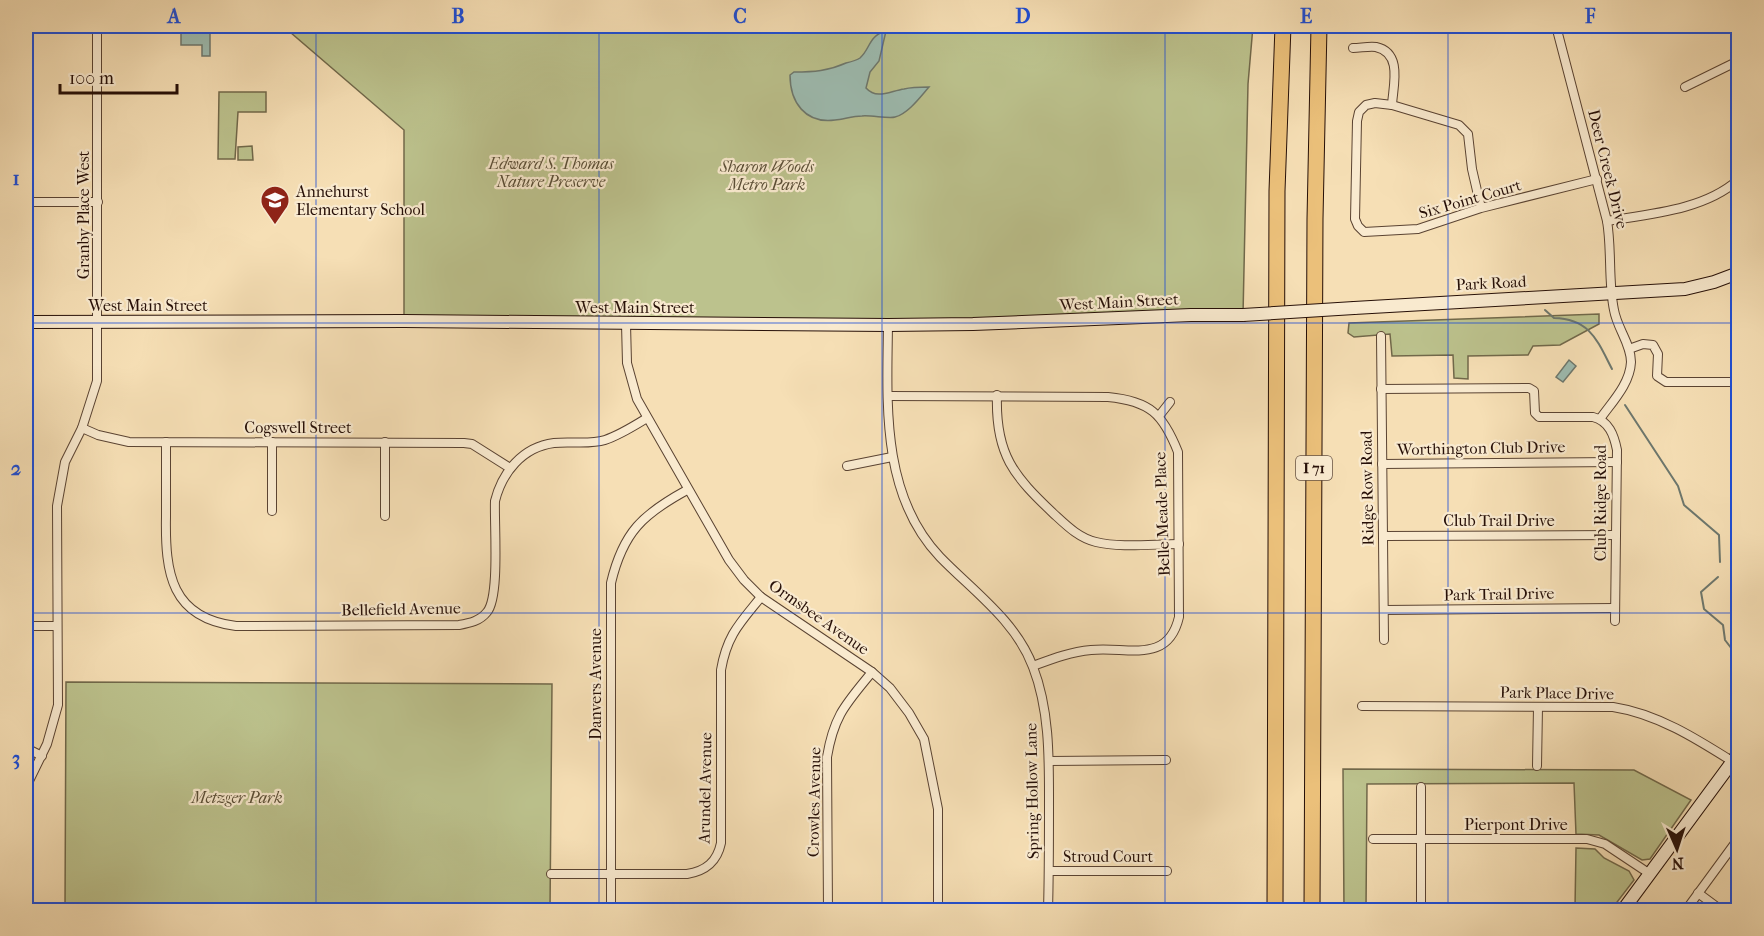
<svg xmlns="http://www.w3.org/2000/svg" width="1764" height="936" viewBox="0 0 1764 936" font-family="'IM FELL French Canon',serif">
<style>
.green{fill:#bcc28d;stroke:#71684a;stroke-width:1.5}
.water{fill:#9dbcb1;stroke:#6d776d;stroke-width:1.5}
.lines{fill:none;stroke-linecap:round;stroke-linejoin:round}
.stream{stroke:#6d776d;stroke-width:2}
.street-casing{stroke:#5a4332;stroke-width:10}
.secondary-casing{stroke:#260f07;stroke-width:14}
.highway-casing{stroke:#260f07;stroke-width:17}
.street{stroke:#f9eacf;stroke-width:8}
.secondary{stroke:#f9eacf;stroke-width:12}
.highway{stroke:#ebc07a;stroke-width:15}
.secondary-bridge-casing{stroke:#260f07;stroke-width:14;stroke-linecap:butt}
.secondary-bridge{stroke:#f9eacf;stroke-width:12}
.grid{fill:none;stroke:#1d4ed8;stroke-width:1.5;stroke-opacity:0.55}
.labels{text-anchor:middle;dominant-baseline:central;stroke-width:4.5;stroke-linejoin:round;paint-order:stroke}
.shield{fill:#f9eacf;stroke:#655143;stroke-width:1.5}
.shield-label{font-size:15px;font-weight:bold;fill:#260f07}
.park-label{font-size:16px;font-style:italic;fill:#5a4e36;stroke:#f9eacf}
.street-label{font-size:16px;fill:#260f07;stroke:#f9eacf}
.poi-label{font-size:16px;fill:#260f07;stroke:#f9eacf;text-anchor:start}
.neatline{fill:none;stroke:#1d4ed8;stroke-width:2}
.grid-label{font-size:20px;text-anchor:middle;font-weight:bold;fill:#1d4ed8}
</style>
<rect width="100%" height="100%" fill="#f6dfb5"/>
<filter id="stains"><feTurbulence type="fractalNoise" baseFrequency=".00333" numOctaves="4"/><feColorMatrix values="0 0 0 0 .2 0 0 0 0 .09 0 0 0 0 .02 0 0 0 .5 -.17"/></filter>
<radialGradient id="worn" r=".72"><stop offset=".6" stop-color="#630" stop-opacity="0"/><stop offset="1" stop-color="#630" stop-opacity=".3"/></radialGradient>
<g class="green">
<polygon points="283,26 1253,26 1248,84 1243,315 1057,321 404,321 404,130"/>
<polygon points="219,92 266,92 266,112 238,112 235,159 218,159"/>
<polygon points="252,146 253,160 238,160 238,147"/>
<polygon points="1599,314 1599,324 1560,345 1533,346 1528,355 1468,356 1468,379 1454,378 1453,355 1392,356 1390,334 1354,337 1348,333 1349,323"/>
<polygon points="66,682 552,684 550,910 65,910"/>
<polygon points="1343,769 1634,770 1691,800 1650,859 1642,860 1599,835 1576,834 1574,783 1367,784 1366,910 1344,910"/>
<polygon points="1576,848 1595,849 1604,858 1629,871 1634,880 1611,910 1525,910 1575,908"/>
</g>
<g class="water">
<path d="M886,31l-7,30 -9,11 -4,16c11,12 24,3 38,1 8,-2 17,-2 25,-2 -8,9 -21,27 -34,30 -6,2 -24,-2 -33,-1 -9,0 -18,3 -27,4 -30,4 -45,-18 -45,-45l4,-3c20,0 34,-1 52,-9 4,-1 11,-3 14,-5 11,-10 8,-22 26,-27z"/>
<polygon points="181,32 210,32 210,56 202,56 202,45 181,45"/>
<polygon points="1569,360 1576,366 1563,382 1556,377"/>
</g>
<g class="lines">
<g class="stream">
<path d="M1545,310l9,8c36,1 43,22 58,51"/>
<polyline points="1625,405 1678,486 1684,505 1719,535 1720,562"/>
<polyline points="1718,577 1701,592 1704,609 1723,625 1725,640 1738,657"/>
</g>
<g class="street-casing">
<g id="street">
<path d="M1556,26l51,195c5,29 1,60 7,89 3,18 17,34 17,52 -1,22 -19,40 -31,57"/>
<path d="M1353,48c7,0 16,-2 23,-1 27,6 17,39 16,58"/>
<polyline points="1685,87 1738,61"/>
<polyline points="26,202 98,202"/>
<polyline points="1481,208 1472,169 1468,134 1459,125 1392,105 1375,103 1366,105 1359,112 1357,121 1355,219 1358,226 1364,232 1418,229 1481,208 1597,179"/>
<path d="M1607,221c43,-7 97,-11 131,-41"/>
<polyline points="626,324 627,363 637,399 729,560 744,580 761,597 872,672 890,688 909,713 924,739 938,809 938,910"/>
<path d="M888,325c-1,79 -7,170 52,232 33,34 76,64 93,110 17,44 16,93 16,139 0,35 0,70 -1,104"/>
<polyline points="1381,336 1384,640"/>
<polyline points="1629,349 1643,344 1653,345 1658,354 1657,376 1666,382 1738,382"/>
<path d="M1381,389l148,-1 5,3 1,22 4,4h54c16,4 21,18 24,33l-2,171"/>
<path d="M997,395c-2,60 17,81 57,119 13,12 25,24 42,28 24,6 57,2 83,2"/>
<path d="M888,396l220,1c42,4 55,17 70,55l1,165c-11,48 -52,29 -88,33 -21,2 -39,9 -58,16"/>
<polyline points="1159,416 1170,402"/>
<polyline points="82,428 98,435 129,442 464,443 472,444 510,468"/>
<path d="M166,442c0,25 0,50 0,75 -1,56 5,101 70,109l223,-1c11,-2 21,-4 28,-13 13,-15 7,-88 8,-111 7,-28 27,-54 59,-58 17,-2 35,2 51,-3 15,-5 29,-14 42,-22"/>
<polyline points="1382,464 1617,462"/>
<polyline points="847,466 892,457"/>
<polyline points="272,511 272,442"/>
<polyline points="385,516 385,442"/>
<polyline points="1383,536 1616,535"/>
<polyline points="1384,610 1614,608"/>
<polyline points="26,626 57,626"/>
<path d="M1362,706l251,1c46,7 87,34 125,58"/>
<polyline points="26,748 42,756"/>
<polyline points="1049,761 1166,760"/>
<polyline points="1537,766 1538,707"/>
<polyline points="26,787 47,744 58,705 57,506 65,462 82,428 97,381 97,26"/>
<polyline points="1373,839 1587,839 1605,844 1650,874"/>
<polyline points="1049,871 1167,871"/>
<path d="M551,874h136c19,-3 30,-12 34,-31v-173c6,-35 19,-47 40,-73"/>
<polyline points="1698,893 1721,910"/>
<path d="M611,910v-327c12,-51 32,-69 76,-93"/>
<path d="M828,910l-1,-153c7,-42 19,-53 45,-85"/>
<polyline points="1421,910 1421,787"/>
<polyline points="1686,910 1738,839"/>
</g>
</g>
<g class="secondary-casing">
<g id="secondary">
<polyline points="1354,308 1685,289 1714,282 1738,273"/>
<polyline points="26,322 404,321 888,325 973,324 1191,315 1243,315"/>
<polyline points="1623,910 1738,754"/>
</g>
</g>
<g class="highway-casing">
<g id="highway">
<polyline points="1275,910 1277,191 1283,26"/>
<polyline points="1312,910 1315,219 1319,26"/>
</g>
</g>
<use href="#street" class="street"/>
<use href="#secondary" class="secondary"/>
<use href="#highway" class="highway"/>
<g class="secondary-bridge-casing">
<polyline id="secondary-bridge" points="1243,315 1354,308"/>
</g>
<use href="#secondary-bridge" class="secondary-bridge"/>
</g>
<path class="grid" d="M316,26v884M599,26v884M882,26v884M1165,26v884M1448,26v884M26,323h1712M26,613h1712"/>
<defs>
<g id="school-pin" transform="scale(1.5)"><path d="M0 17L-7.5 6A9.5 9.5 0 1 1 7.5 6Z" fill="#8f2418" stroke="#f9eacf"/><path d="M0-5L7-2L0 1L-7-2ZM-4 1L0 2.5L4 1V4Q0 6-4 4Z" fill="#fff"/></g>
</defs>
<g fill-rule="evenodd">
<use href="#school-pin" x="275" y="200"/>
</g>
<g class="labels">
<rect class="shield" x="1296" y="456" width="36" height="24" rx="4.5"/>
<g class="shield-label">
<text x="1314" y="468">I 71</text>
</g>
<g class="park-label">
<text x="551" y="163">Edward S. Thomas<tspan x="551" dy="18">Nature Preserve</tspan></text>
<text x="767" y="166">Sharon Woods<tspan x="767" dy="18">Metro Park</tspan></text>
<text x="237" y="797">Metzger Park</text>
</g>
<g class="street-label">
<text transform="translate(1608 169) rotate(76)">Deer Creek Drive</text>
<text transform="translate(1470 199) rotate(-16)">Six Point Court</text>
<text transform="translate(83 215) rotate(-90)">Granby Place West</text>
<text transform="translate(1491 283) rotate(-3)">Park Road</text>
<text transform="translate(1119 302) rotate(-3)">West Main Street</text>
<text x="148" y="305">West Main Street</text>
<text x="635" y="307">West Main Street</text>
<text x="298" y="427">Cogswell Street</text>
<text transform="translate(1481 448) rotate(-1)">Worthington Club Drive</text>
<text transform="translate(1367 488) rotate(-91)">Ridge Row Road</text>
<text transform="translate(1600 503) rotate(-90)">Club Ridge Road</text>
<text transform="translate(1162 514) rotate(-92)">Belle Meade Place</text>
<text x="1499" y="520">Club Trail Drive</text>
<text transform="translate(1499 594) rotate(-1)">Park Trail Drive</text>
<text transform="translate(401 609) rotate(-1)">Bellefield Avenue</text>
<text transform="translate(819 617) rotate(35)">Ormsbee Avenue</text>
<text transform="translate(595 684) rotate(-90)">Danvers Avenue</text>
<text transform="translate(1557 693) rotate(1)">Park Place Drive</text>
<text transform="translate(705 788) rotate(-89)">Arundel Avenue</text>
<text transform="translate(1032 791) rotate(-91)">Spring Hollow Lane</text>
<text transform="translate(814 802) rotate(-89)">Crowles Avenue</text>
<text x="1516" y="824">Pierpont Drive</text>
<text x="1108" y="856">Stroud Court</text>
</g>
<g class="poi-label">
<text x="296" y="191">Annehurst<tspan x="296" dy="18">Elementary School</tspan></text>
</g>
</g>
<rect width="1764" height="936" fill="none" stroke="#f6dfb5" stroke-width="66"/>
<g transform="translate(1677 849) rotate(177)" stroke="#f9eacf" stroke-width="4.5" paint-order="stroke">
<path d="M0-4.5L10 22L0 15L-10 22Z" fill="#260f07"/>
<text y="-9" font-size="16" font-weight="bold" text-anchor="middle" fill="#260f07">N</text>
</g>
<path d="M60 84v9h117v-9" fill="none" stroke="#260f07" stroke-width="3"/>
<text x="69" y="84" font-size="18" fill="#260f07" stroke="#f9eacf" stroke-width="4.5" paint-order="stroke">100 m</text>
<rect x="33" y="33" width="1698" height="870" class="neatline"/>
<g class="grid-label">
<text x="174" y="23">A</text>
<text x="458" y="23">B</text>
<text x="740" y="23">C</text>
<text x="1023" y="23">D</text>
<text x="1306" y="23">E</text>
<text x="1590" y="23">F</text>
<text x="16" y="185">1</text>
<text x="16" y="475">2</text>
<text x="16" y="765">3</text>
</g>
<rect width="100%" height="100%" filter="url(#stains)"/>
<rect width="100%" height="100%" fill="url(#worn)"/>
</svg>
